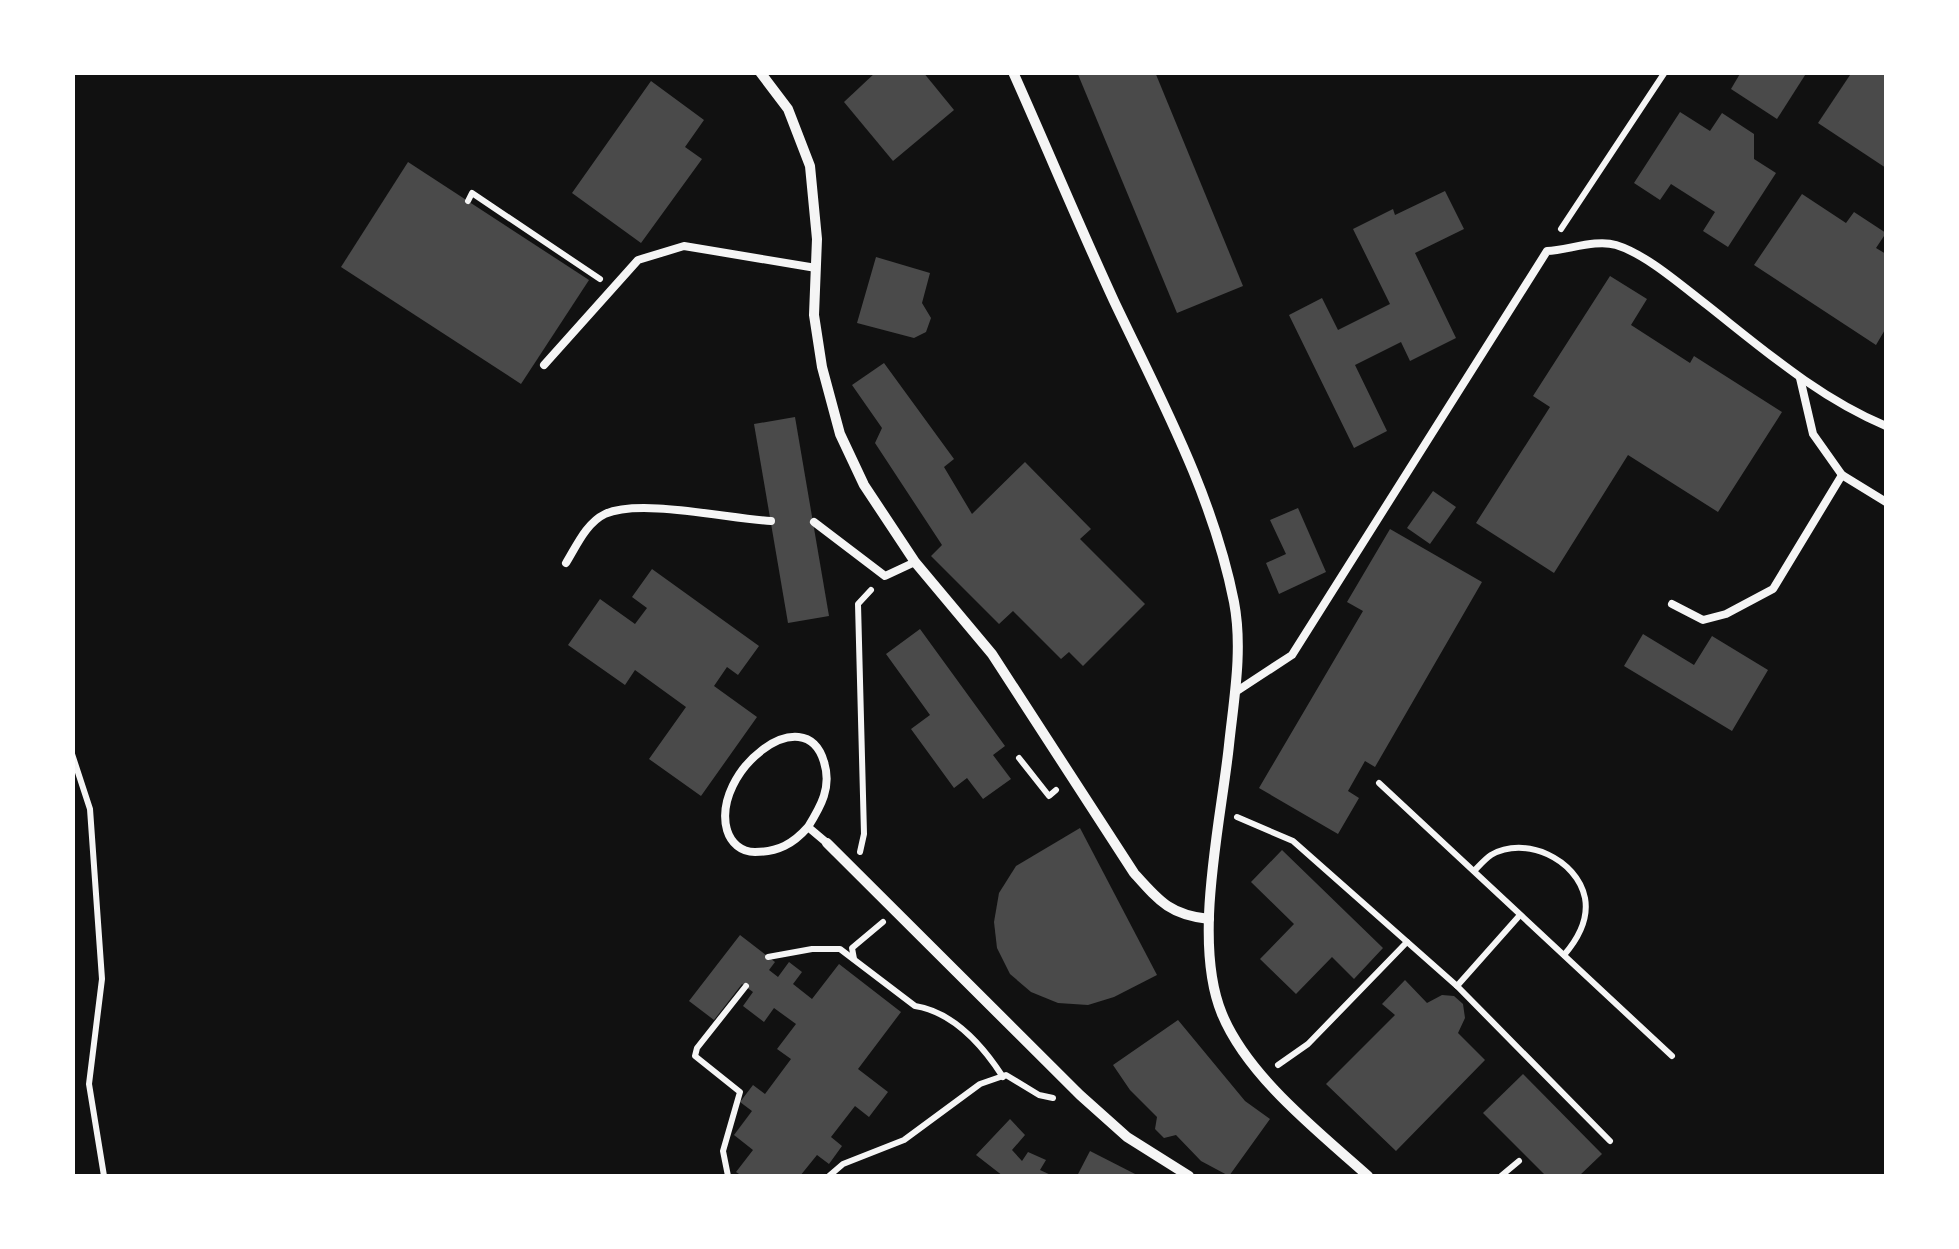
<svg xmlns="http://www.w3.org/2000/svg" width="1959" height="1249" viewBox="0 0 1959 1249" font-family="Mulish,sans-serif">
<style>
.building{fill:#4a4a4a}
.lines{fill:none;stroke-linecap:round;stroke-linejoin:round}
.path{stroke:#f5f5f5;stroke-width:6}
.service{stroke:#f5f5f5;stroke-width:8}
.minor{stroke:#f5f5f5;stroke-width:10}
</style>
<rect width="100%" height="100%" fill="#111"/>
<g class="building">
<polygon points="876,72 923,72 954,110 893,161 844,102"/>
<polygon points="1077,72 1155,72 1243,286 1177,313"/>
<polygon points="1741,72 1807,72 1777,119 1731,89"/>
<polygon points="1852,72 1886,72 1886,168 1818,123"/>
<polygon points="651,81 704,120 685,147 702,159 641,243 572,193"/>
<polygon points="1680,112 1710,131 1722,113 1754,134 1754,159 1776,173 1728,247 1703,231 1715,212 1671,184 1660,200 1634,183"/>
<polygon points="408,162 589,280 521,384 341,267"/>
<polygon points="1445,191 1464,229 1415,253 1456,338 1410,361 1401,342 1355,365 1387,431 1354,448 1289,315 1322,298 1338,330 1390,304 1353,229 1393,209 1395,215"/>
<polygon points="1802,194 1846,223 1854,212 1886,233 1876,248 1886,254 1886,328 1876,345 1754,265"/>
<polygon points="876,257 930,273 922,303 931,318 926,332 914,338 857,323"/>
<polygon points="1610,276 1647,299 1631,325 1690,363 1694,356 1782,412 1718,512 1628,455 1554,573 1476,523 1550,407 1533,396"/>
<polygon points="884,363 954,459 944,467 972,514 1025,462 1091,529 1080,539 1145,604 1083,666 1069,652 1061,659 1013,611 999,624 931,556 942,545 875,443 882,428 852,385"/>
<polygon points="795,417 829,616 788,623 754,424"/>
<polygon points="1433,491 1456,507 1430,544 1407,528"/>
<polygon points="1298,508 1326,572 1279,594 1266,563 1286,554 1270,520"/>
<polygon points="1390,529 1482,582 1375,767 1365,761 1348,791 1359,798 1338,834 1259,788 1363,611 1347,602"/>
<polygon points="652,569 759,646 738,675 727,667 714,686 757,717 701,796 649,759 686,707 635,670 625,685 568,645 600,599 635,624 647,608 632,597"/>
<polygon points="920,629 1005,746 993,755 1011,779 983,799 967,778 954,788 911,729 930,715 886,654"/>
<polygon points="1643,634 1694,665 1712,636 1768,670 1732,731 1624,666"/>
<polygon points="1080,828 1157,975 1114,997 1088,1005 1058,1003 1031,992 1010,974 997,948 994,922 999,893 1016,866"/>
<polygon points="1282,850 1383,948 1354,979 1332,957 1296,994 1260,959 1294,924 1251,882"/>
<polygon points="740,935 775,962 769,970 778,977 789,962 802,972 793,984 812,999 839,964 901,1012 858,1069 888,1092 869,1117 855,1106 831,1137 842,1146 829,1164 817,1155 800,1176 742,1176 736,1172 753,1150 734,1135 752,1111 740,1102 753,1085 765,1094 791,1059 777,1049 796,1024 774,1008 764,1022 743,1006 753,992 742,984 714,1020 689,1001"/>
<polygon points="1405,980 1427,1003 1442,995 1454,996 1463,1004 1465,1018 1458,1033 1485,1060 1396,1151 1326,1084 1395,1015 1382,1004"/>
<polygon points="1178,1020 1245,1101 1270,1119 1229,1176 1201,1161 1176,1135 1164,1138 1155,1129 1157,1117 1130,1090 1113,1065"/>
<polygon points="1523,1074 1602,1154 1579,1176 1546,1176 1483,1113"/>
<polygon points="1010,1119 1025,1135 1012,1150 1022,1161 1028,1152 1046,1160 1040,1170 1053,1176 1003,1176 976,1155"/>
<polygon points="1090,1151 1139,1176 1077,1176"/>
</g>
<g class="lines">
<g class="path">
<polyline points="468,201 472,193 600,279"/>
<polyline points="1561,229 1665,72"/>
<polyline points="72,754 90,809 102,979 89,1084 104,1176"/>
<polyline points="1019,758 1049,796 1056,790"/>
<polyline points="1379,783 1672,1056"/>
<polyline points="1237,817 1293,841 1457,986 1610,1141"/>
<polyline points="860,852 864,834 858,604 871,590"/>
<path d="M1474,871c5,-5 11,-12 17,-16 34,-20 86,4 94,43 4,22 -8,42 -21,57"/>
<path d="M768,957l44,-8h28l75,57c38,6 68,40 88,71"/>
<polyline points="854,959 852,948 883,922"/>
<polyline points="1457,986 1520,915"/>
<polyline points="1278,1065 1308,1044 1407,942"/>
<polyline points="728,1176 723,1151 740,1092 695,1056 697,1048 746,986"/>
<polyline points="829,1176 843,1164 904,1140 980,1084 1006,1075 1039,1095 1053,1098"/>
<polyline points="1501,1176 1519,1161"/>
</g>
<g class="service">
<polyline points="544,365 638,260 684,246 816,268"/>
<polyline points="1800,378 1813,434 1842,475 1886,502"/>
<polyline points="814,522 885,576 915,562"/>
<path d="M566,563c10,-16 20,-40 39,-49 35,-16 125,5 166,7"/>
<polyline points="1672,604 1703,620 1726,614 1773,589 1842,475"/>
<path d="M1237,691l55,-36 255,-404c21,-1 49,-12 69,-6 30,9 66,41 91,60 57,45 112,93 179,121"/>
<path d="M808,827c13,-21 24,-40 16,-65 -19,-65 -113,10 -97,68 4,13 14,22 28,22 23,0 38,-8 53,-25l19,16"/>
</g>
<g class="minor">
<path d="M760,72l28,37 22,57 7,73 -3,76 8,52 18,67 24,51 51,77 77,92 142,219c25,28 36,42 75,46"/>
<path d="M1013,72c34,76 66,153 101,229 46,97 99,194 120,301 9,47 0,96 -5,143 -8,77 -37,197 -7,269 26,63 97,118 146,162"/>
<polyline points="827,843 1080,1095 1127,1137 1189,1176"/>
</g>
</g>
<rect width="1959" height="1249" fill="none" stroke="#ffffff" stroke-width="150"/>
</svg>
